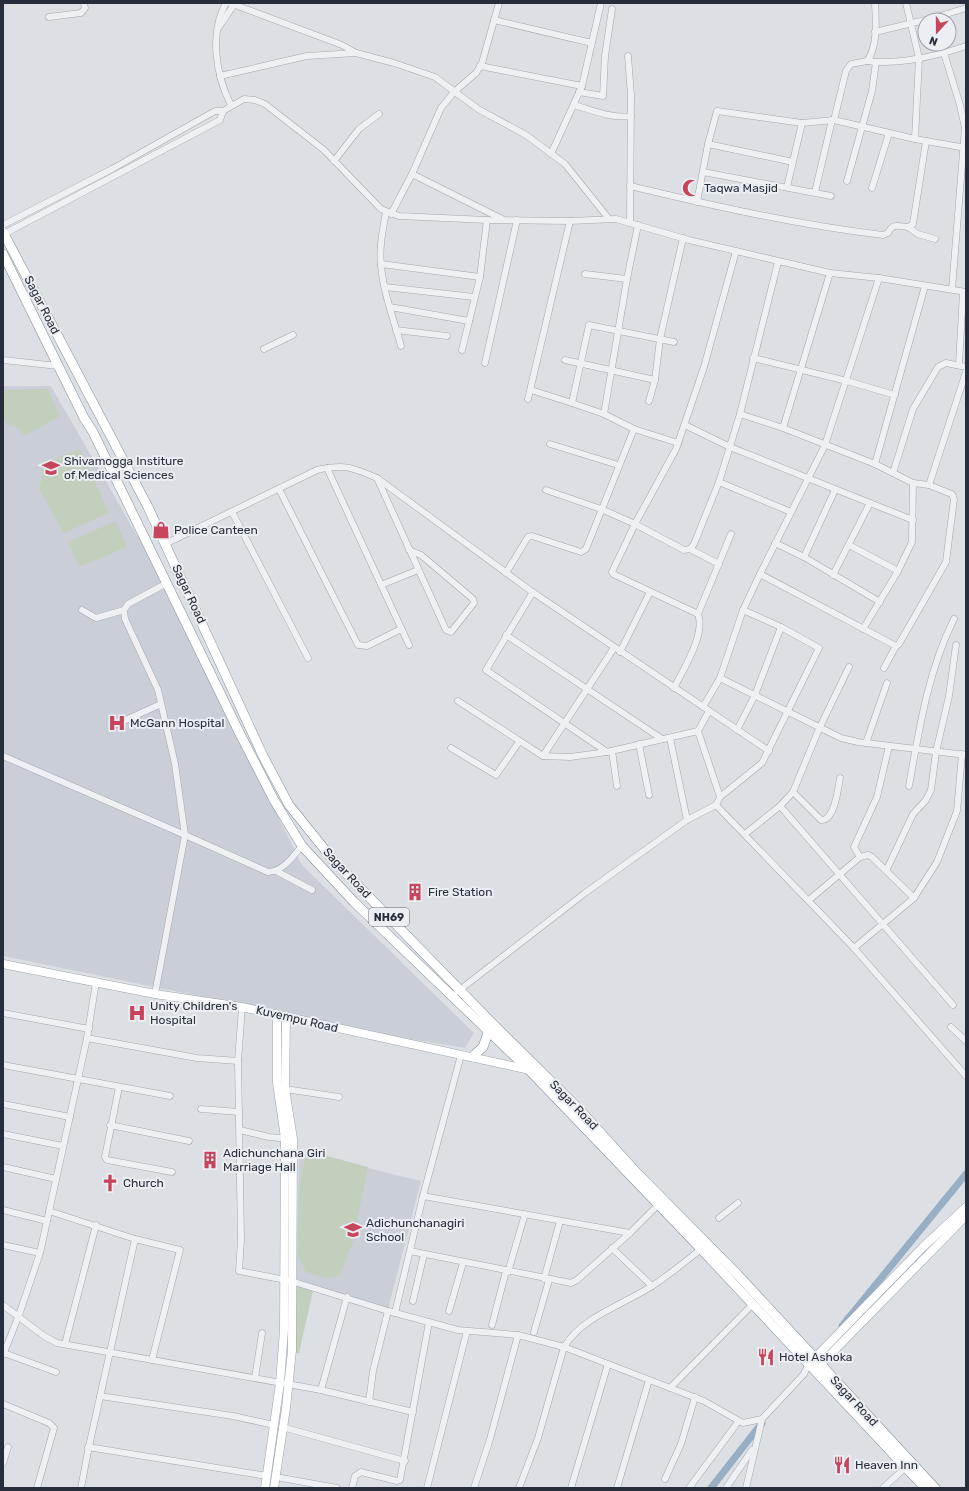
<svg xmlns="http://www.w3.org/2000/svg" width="969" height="1491" viewBox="0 0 969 1491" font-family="Rubik,sans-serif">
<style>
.built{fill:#cacfd7}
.green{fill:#c2cfbd}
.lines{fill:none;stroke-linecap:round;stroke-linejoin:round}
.canal{stroke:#98aec4;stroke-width:7}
.minor-casing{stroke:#a2a7af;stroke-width:7}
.major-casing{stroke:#9ca4b0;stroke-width:9}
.highway-casing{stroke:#848e9b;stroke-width:10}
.minor{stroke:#eef0f4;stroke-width:6}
.major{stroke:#fff;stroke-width:8}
.highway{stroke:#fff;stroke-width:9}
.labels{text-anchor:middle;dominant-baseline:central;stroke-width:4;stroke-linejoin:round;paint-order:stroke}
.shield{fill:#ebeff3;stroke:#626872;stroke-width:1}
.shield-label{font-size:11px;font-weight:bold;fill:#272e3b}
.poi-label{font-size:12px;fill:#272e3b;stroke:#ebeff3;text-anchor:start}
.street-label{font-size:12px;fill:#272e3b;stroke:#ebeff3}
</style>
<rect width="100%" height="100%" fill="#dce0e5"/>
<g class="built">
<polygon points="3,386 51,386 146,551 302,865 474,1033 465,1048 399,1037 3,956"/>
<polygon points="299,1151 421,1181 388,1309 296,1279"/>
</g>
<g class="green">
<polygon points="48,389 60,416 25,436 18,428 7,425 3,417 3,390"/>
<polygon points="80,449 109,513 64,533 39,489 42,478 41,464"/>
<polygon points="116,521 127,547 79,567 68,542"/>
<polygon points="323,1155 368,1167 353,1242 340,1275 327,1278 306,1272 298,1255 299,1189 305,1159"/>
<polygon points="295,1285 313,1291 299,1353 295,1353"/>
</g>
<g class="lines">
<g class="canal">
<polyline points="842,1326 966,1174"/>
<polyline points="711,1488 762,1423"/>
</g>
<g class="minor-casing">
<g id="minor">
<path d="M226,3c-17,30 -10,73 5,102"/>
<polyline points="230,3 342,45 356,53"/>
<polyline points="906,3 919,58 915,139"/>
<polyline points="49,17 81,13 85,8 84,3"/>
<polyline points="494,20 592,43"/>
<polyline points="927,20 966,8"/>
<polyline points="219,27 235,3"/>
<polyline points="875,32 925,20"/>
<polyline points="944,53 960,105 965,128 952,289"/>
<polyline points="628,56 631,95 630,223"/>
<path d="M867,61c30,4 70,-5 99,-15"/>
<polyline points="480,66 582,86"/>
<polyline points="220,76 307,56 356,53 394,63 435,77 478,109 526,135 565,164 609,219"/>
<polyline points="579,92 603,96 605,56 612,9"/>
<path d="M574,105c18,5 38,14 57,11"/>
<path d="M834,120l12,-49 5,-7 16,-3c11,-14 9,-41 8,-58"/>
<polyline points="708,144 793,162"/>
<polyline points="551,154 582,86 601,3"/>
<polyline points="334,161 359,129 379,114"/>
<polyline points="703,172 831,196"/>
<polyline points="412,174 502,219"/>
<polyline points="847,181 872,91 876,62"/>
<path d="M630,186c84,20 168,39 253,49l5,-2c5,-10 10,-7 20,-6l5,-3 13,-83"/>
<polyline points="787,187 802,123"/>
<polyline points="872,188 889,133"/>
<polyline points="815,192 832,120"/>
<polyline points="697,202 708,144 717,111 802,123 834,120 915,139 966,148"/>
<path d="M386,212c-3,17 -7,35 -5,53 2,27 13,55 20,81"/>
<polyline points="391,214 412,174 441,108 454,92 476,73 482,63 499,3"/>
<polyline points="3,225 112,169 215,111 223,111 244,99 255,100 265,104 324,150 381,209 399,216 487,220 570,221 616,219 689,240 830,273 879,278 966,292"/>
<polyline points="908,227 918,234 935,239"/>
<polyline points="4,234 220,120 223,111"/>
<polyline points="381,264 480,277"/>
<polyline points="585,274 627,279"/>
<polyline points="385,287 474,297"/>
<polyline points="390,307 469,321"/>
<polyline points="396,330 447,336"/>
<polyline points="264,349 293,335"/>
<polyline points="462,350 480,277 487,220"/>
<polyline points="753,358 847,381 895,395"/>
<polyline points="3,360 58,366"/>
<polyline points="565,360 655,380"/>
<polyline points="485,363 517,220"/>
<polyline points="959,365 963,292"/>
<polyline points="531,390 572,403 604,414 634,429 678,443"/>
<polyline points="528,399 570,221"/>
<polyline points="649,401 655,380 660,339 683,238"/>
<polyline points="572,403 589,325 674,342"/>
<polyline points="604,414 627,279 638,225"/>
<polyline points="740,414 783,428 875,464 913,483 929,485 949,493 952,494 954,499 946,562 899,644 896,646 760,574"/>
<polyline points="685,425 730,447 870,503 833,575"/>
<polyline points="783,428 830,273"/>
<polyline points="550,444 618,465"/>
<polyline points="875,464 925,286"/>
<polyline points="327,468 409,645"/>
<polyline points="893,473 913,409 938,367 946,363 966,367"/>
<polyline points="377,478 446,630 451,632 474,603 473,599 421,555 409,550"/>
<polyline points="719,482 791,512"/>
<polyline points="929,485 966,372"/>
<polyline points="279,489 358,645 367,646 401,629"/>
<polyline points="546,490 601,509 635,524 684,550 690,549 719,564"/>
<polyline points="870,503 913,520"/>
<polyline points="232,512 308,658"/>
<polyline points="731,534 698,614 613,574 612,572 635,524 676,449 704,367 736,251"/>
<polyline points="775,543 804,557 880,602"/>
<path d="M165,544l152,-74c27,-6 35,-3 60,8l154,113 238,160"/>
<polyline points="849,545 898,571"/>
<polyline points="690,549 694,544 719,482 740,414 778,262"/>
<polyline points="804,557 835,490"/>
<polyline points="506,573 528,537 532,536 581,552 586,549 634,429"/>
<path d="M167,583l-39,21 -4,6 1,9 33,71 17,74 10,71 83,37c16,-1 24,-15 34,-26"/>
<polyline points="381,585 418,570"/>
<polyline points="533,592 486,670 607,752"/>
<polyline points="82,610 96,618 124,610"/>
<polyline points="863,629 898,571 912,542 913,483"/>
<polyline points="506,635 662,739"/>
<polyline points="620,652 650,592"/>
<polyline points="884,668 896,646"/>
<polyline points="720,678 841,738 858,742 966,755"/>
<path d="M674,688c9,-18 32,-54 24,-74"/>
<polyline points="458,701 543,756 570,757 607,752 698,731"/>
<polyline points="703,707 720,678 743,610 760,574 825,445 879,278"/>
<polyline points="709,711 698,731 720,797"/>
<polyline points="117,724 161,704"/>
<polyline points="737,730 755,695 781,627"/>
<polyline points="670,738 687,820"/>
<polyline points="866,743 887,683"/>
<polyline points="639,744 649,795"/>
<polyline points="889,746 877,797 854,847 860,857 868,855 872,857 914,898"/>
<polyline points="451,748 496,775 519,742"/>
<polyline points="612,751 617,786"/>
<polyline points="3,756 185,835 155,994"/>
<polyline points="543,756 614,648"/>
<path d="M909,786c10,-56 19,-115 45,-167"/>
<path d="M793,792l28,28c14,1 17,-32 19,-42"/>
<polyline points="716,805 854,948 966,1076"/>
<polyline points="780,806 953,1005"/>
<polyline points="745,834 780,806 793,792 819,729 849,667"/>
<polyline points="887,869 913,814 926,800 931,790 936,752 949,696 956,645"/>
<polyline points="276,871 312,890"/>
<polyline points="809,900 860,857"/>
<polyline points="854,948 914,898 937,862 957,811 962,754"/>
<polyline points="457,992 585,893 687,820 716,805 720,797 762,763 819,648 781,627 743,610"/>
<polyline points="242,1007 238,1061 241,1240 239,1271 291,1281 388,1311 458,1330 518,1335 564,1347 704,1401 743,1423 762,1419 804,1374 808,1365"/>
<polyline points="3,1013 89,1029"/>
<polyline points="951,1027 966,1041"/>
<polyline points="87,1038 197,1058 238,1061"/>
<polyline points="3,1065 170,1096"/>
<polyline points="119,1087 105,1157 107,1160 172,1172"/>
<polyline points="285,1089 339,1097"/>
<polyline points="3,1104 70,1117"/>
<polyline points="201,1109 239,1112"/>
<polyline points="110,1125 189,1141"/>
<polyline points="240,1130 269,1137 289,1139"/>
<polyline points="3,1134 63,1146"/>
<polyline points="3,1167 56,1179"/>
<polyline points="423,1196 630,1233"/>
<polyline points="3,1210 47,1221"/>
<polyline points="49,1211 135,1239 180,1250 152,1360"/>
<polyline points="719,1218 738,1203"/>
<polyline points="3,1245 40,1253"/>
<polyline points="612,1248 652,1286"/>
<polyline points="410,1251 571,1283 577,1280 630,1233 658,1205"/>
<polyline points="508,1272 525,1214"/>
<polyline points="544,1279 560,1221"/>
<polyline points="413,1301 424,1254"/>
<polyline points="3,1305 44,1336 57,1343 321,1390 413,1412"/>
<polyline points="449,1311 463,1263"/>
<polyline points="395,1313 423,1196 461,1055"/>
<polyline points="492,1325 506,1271"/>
<polyline points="534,1332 549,1280"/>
<polyline points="65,1344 96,1225"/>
<polyline points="4,1353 56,1372"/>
<polyline points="3,1355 19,1315 40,1253 87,1038 96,982"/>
<polyline points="255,1378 262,1333"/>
<polyline points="670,1388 753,1304"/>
<polyline points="321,1390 347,1297"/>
<polyline points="100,1396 233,1416 274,1425"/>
<polyline points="369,1402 373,1371 388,1311"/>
<polyline points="3,1404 49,1423 54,1428 37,1488"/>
<polyline points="282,1427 405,1461"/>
<polyline points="88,1447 267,1476"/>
<polyline points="3,1463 8,1447"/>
<polyline points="276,1477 337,1488"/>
<polyline points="665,1479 681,1444 695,1397"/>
<polyline points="81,1488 88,1451 135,1239"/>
<polyline points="352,1488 355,1476 361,1472 397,1481 400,1480 429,1322"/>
<polyline points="427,1488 467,1331"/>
<polyline points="474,1488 490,1439 518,1335"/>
<path d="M519,1488l19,-50 26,-91c19,-31 59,-42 88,-61 17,-11 33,-24 49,-37"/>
<polyline points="571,1488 608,1364"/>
<polyline points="617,1488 649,1380"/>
<polyline points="689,1488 738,1422"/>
<polyline points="726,1488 752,1450"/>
<polyline points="746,1488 762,1419"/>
<polyline points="883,1488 905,1468"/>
</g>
</g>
<g class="major-casing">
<g id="major">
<polyline points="3,964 155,994 242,1007 530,1070"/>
<polyline points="811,1362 923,1247 966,1207"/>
<polyline points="817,1368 966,1216"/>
<polyline points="265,1488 280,1383 284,1330 285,1138 277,1083 277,1015"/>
<polyline points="274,1488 286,1408 292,1350 293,1139 285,1089 286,1017"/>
</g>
</g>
<g class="highway-casing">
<g id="highway">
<polyline points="3,232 148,507 263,756 289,805 334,861 493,1024 580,1110 637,1173 738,1275 935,1488"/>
<polyline points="3,254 84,418 93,432 239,732 274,800 302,846 354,902 529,1070 701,1249 925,1488"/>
<polyline points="472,1057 483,1047 488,1033"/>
</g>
</g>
<use href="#minor" class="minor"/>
<use href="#major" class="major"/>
<use href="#highway" class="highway"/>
</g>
<defs>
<g id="mosque-bare" transform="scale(1.38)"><path d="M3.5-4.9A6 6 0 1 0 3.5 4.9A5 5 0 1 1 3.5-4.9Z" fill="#c6455c" stroke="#ebeff3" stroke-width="2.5" paint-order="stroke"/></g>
<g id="university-bare" transform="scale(1.38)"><path d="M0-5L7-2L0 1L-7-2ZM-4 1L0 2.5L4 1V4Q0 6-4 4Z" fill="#c6455c" stroke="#ebeff3" stroke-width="2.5" paint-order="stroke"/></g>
<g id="shop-bare" transform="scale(1.38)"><path d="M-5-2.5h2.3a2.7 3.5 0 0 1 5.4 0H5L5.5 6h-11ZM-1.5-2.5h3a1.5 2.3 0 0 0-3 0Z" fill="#c6455c" stroke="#ebeff3" stroke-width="2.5" paint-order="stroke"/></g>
<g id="hospital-bare" transform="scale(1.38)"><path d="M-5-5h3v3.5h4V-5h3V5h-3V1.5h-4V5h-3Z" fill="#c6455c" stroke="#ebeff3" stroke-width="2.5" paint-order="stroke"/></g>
<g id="building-bare" transform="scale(1.38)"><path d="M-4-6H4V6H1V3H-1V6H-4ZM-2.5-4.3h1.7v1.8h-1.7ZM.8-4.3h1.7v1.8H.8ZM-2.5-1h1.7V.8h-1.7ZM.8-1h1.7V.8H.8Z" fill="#c6455c" stroke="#ebeff3" stroke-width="2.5" paint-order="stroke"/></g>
<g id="church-bare" transform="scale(1.38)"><path d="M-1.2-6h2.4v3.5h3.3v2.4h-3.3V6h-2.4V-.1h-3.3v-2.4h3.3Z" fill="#c6455c" stroke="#ebeff3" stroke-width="2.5" paint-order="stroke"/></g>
<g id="school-bare" transform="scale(1.38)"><path d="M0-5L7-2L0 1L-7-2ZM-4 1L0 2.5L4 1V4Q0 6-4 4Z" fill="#c6455c" stroke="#ebeff3" stroke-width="2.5" paint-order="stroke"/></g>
<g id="restaurant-bare" transform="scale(1.38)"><path d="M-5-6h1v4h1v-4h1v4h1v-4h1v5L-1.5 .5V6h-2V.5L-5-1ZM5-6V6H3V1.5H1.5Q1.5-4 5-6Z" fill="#c6455c" stroke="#ebeff3" stroke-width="2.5" paint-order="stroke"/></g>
</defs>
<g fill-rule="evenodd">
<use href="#mosque-bare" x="691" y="188"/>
<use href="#university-bare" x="51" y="468"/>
<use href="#shop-bare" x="161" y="530"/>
<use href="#hospital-bare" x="117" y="723"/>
<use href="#building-bare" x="415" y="892"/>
<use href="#hospital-bare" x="137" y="1013"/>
<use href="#building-bare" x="210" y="1160"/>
<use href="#church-bare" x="110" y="1183"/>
<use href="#school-bare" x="353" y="1230"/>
<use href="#restaurant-bare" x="766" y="1357"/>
<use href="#restaurant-bare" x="842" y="1465"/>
</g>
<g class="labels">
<rect class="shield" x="369" y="908" width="40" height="18" rx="3"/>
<g class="shield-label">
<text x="389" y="917">NH69</text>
</g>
<g class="poi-label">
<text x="704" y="188">Taqwa Masjid</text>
<text x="64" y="461">Shivamogga Institure<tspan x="64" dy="14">of Medical Sciences</tspan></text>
<text x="174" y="530">Police Canteen</text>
<text x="130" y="723">McGann Hospital</text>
<text x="428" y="892">Fire Station</text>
<text x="150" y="1006">Unity Children's<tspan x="150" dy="14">Hospital</tspan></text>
<text x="223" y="1153">Adichunchana Giri<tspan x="223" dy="14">Marriage Hall</tspan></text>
<text x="123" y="1183">Church</text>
<text x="366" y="1223">Adichunchanagiri<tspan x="366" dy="14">School</tspan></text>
<text x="779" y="1357">Hotel Ashoka</text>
<text x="855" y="1465">Heaven Inn</text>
</g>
<g class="street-label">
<text transform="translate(42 305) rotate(63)">Sagar Road</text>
<text transform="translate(189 594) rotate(65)">Sagar Road</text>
<text transform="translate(347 873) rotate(47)">Sagar Road</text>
<text transform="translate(297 1019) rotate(13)">Kuvempu Road</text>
<text transform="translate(574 1105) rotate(46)">Sagar Road</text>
<text transform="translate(854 1401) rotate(47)">Sagar Road</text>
</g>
</g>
<rect width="969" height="1491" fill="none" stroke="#272e3b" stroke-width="8"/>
<g transform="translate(937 32) rotate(201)"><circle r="19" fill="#ebeff3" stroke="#9da2a9"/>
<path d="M0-3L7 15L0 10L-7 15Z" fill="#c6455c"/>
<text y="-6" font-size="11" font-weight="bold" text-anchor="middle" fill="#272e3b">N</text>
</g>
</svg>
